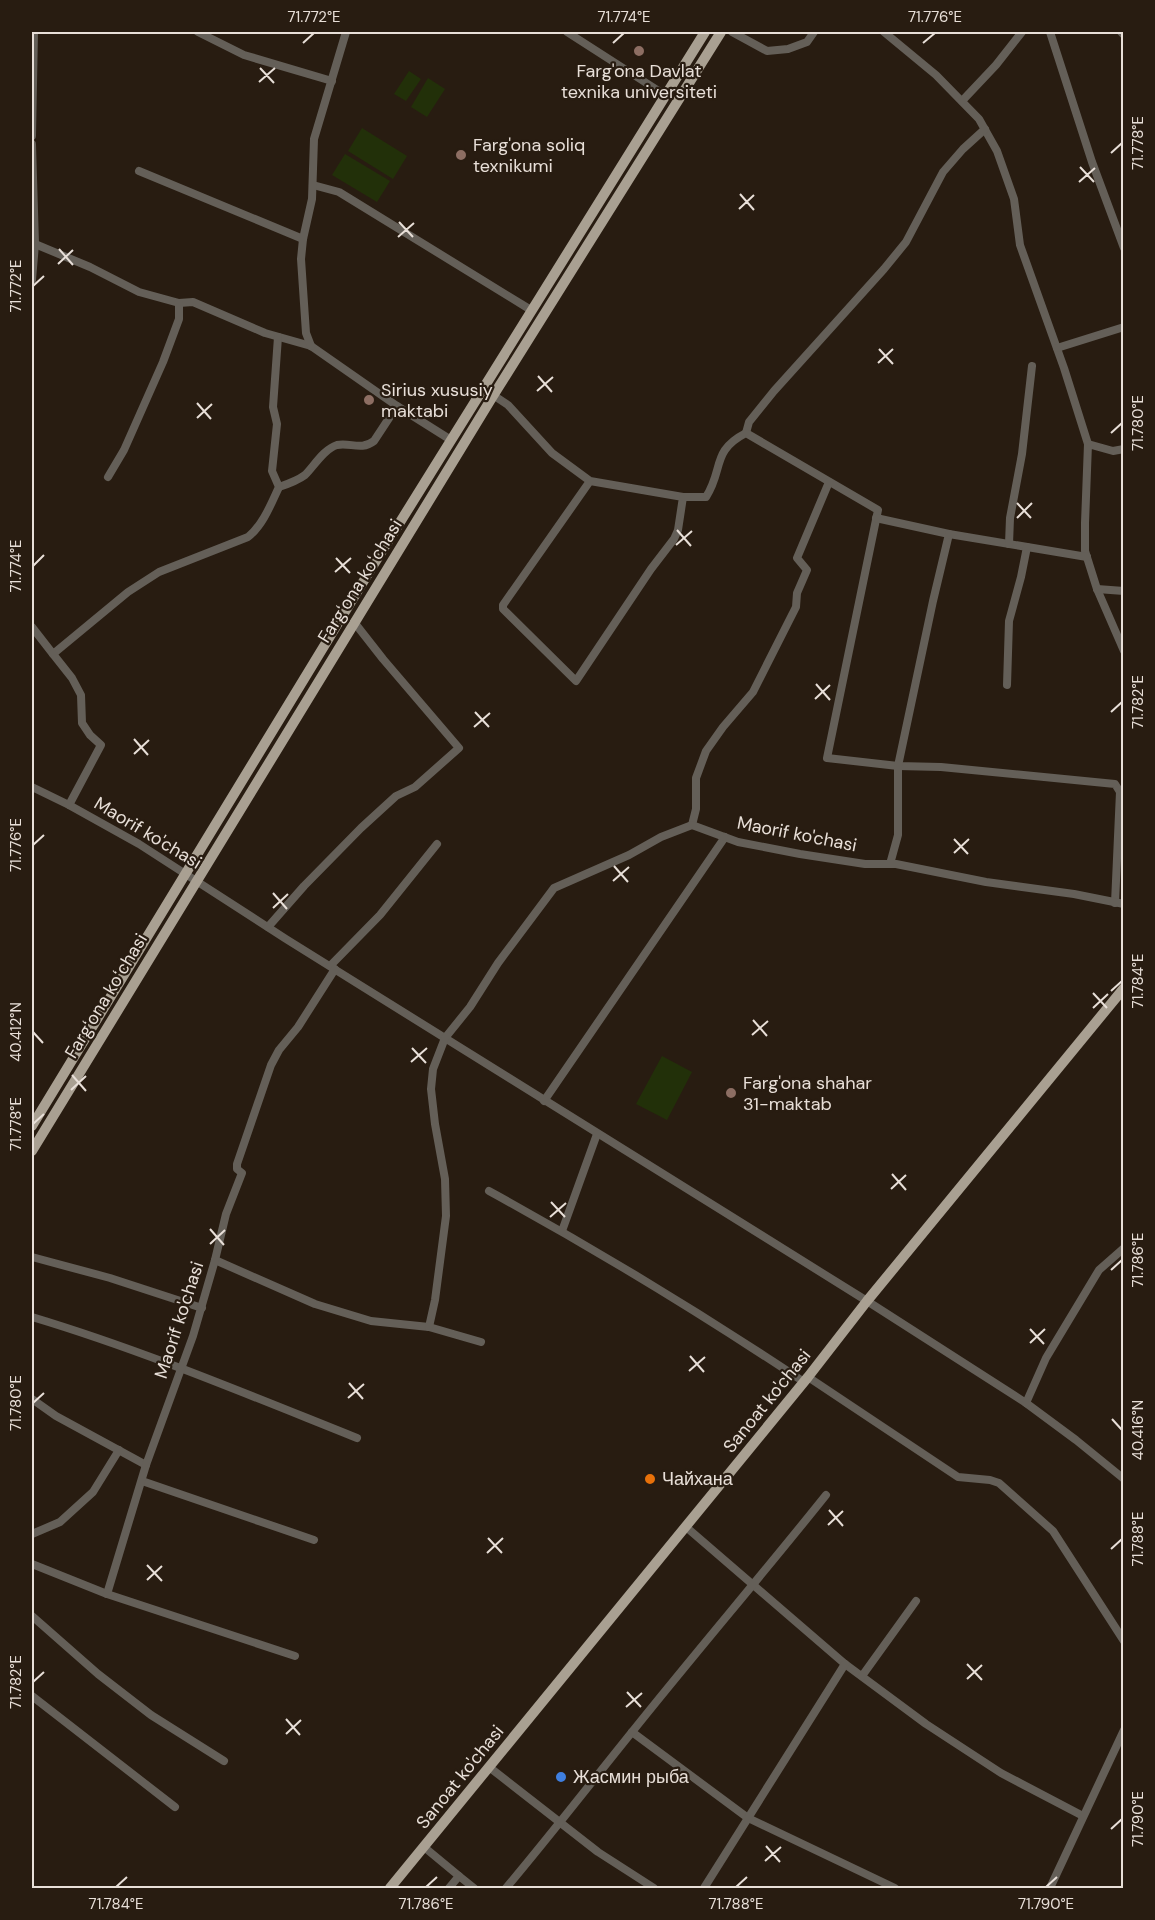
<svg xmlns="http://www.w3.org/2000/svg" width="1155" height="1920" viewBox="0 0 1155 1920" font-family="'DM Sans',sans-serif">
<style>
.pitch{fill:#223009}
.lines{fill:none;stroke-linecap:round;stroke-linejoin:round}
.minor{stroke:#645f58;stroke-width:8}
.major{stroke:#a9a092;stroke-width:10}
.ticks{fill:none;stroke:#e8dfd8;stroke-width:2}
.education-dot{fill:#8d6e63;stroke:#281c11;stroke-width:2}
.food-dot{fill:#e8710a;stroke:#281c11;stroke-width:2}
.shop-dot{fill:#3f7fe0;stroke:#281c11;stroke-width:2}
.labels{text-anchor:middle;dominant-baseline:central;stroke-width:4.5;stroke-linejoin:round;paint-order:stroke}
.poi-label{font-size:18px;fill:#e8dfd8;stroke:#281c11;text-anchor:start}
.street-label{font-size:18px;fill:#e8dfd8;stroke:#281c11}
.neatline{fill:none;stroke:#e8dfd8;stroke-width:2}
.ticks-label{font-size:15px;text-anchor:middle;fill:#e8dfd8}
</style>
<rect width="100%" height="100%" fill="#281c11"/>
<g class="pitch">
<polygon points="409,71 421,79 406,101 394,94"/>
<polygon points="428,78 445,89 427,117 411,107"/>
<polygon points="362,128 407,156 393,179 348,151"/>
<polygon points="345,154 390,181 377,202 332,175"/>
<polygon points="662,1056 692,1072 667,1120 636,1104"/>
</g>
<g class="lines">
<g class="minor">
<polyline points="198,32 244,55 332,81"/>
<polyline points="567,32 665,95"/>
<polyline points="732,32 767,51 788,49 807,42 814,32"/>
<polyline points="884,32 936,75 979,119 997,151 1014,199 1020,245 1064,368 1088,444"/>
<polyline points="1050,32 1092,162 1124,248"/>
<polyline points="1121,32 1124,35"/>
<polyline points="962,101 996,65 1022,32"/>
<polyline points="32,136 34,32"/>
<polyline points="32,144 35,244 32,280"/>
<polyline points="139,171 303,239"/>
<polyline points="313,185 339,192 531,310"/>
<polyline points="35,244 90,267 139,292 179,303 193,302 265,333 311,346 397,406 451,440"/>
<polyline points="311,346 306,333 301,259 303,239 312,199 314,139 346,32"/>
<polyline points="1057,348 1124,327"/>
<polyline points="490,393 508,405 552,453 590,481 683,497 678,530 674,539 651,569 576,681 503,609 503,605 590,481"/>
<polyline points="746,433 749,422 774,391 884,269 906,242 943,172 963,149 985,129"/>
<polyline points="1124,449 1113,451 1088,444 1085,523 1085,551 1097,589 1124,651"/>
<polyline points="108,477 124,450 163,362 179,319 179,303"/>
<path d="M279,487c9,-3 18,-6 26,-12 9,-9 19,-26 32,-30 13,-3 24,6 37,-4l23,-35"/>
<path d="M683,497h23c18,-28 5,-46 40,-64l132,77 -51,248 71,8 43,1 174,17 5,8 -5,111"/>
<polyline points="876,518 949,534 933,601 898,766 898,835 890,864"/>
<polyline points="949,534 1087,557"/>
<polyline points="1009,544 1010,518 1022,454 1032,366"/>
<polyline points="1097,589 1124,591"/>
<path d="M32,627l21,27 75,-62 31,-20 89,-35c15,-12 23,-33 31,-50l-7,-16 5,-47 -4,-17 5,-70"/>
<polyline points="53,654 72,678 81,695 82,723 90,735 101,745 69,805"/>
<polyline points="1007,685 1009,621 1021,577 1027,547"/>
<polyline points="32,787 69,805 139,844 286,939 867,1301 1026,1403 1076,1440 1124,1479"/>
<polyline points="692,825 696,809 696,778 706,751 723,727 753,692 796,607 797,593 807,570 797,558 829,482"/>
<polyline points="268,927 304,886 361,828 396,796 415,787 459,748 383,659 354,622"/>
<polyline points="330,966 380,915 437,844"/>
<polyline points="544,1101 725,837"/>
<path d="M489,1191c108,59 213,123 315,191"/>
<polyline points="562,1231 597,1134"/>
<polyline points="32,1257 110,1278 202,1308"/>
<polyline points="215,1260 315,1304 371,1321 429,1327 481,1342"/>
<path d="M32,1317c110,33 217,78 325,121"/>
<polyline points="429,1327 435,1300 446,1216 445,1179 435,1124 431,1089 433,1069 445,1038 470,1007 498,963 554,888 629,855 661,837 692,825 738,842 800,854 865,864 896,864 986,882 1074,894 1124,904"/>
<polyline points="808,1377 958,1477 990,1480 999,1483 1053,1531 1124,1641"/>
<polyline points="32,1399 56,1416 146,1465"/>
<polyline points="1026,1403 1046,1358 1099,1270 1124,1248"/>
<polyline points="142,1481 314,1540"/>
<polyline points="686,1527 845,1664 926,1724 1001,1773 1083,1816"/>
<polyline points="32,1534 60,1522 93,1492 119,1450"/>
<polyline points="32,1564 107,1594 295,1656"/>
<polyline points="107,1594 146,1465 193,1336 215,1260 226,1214 242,1173 237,1169 237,1164 271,1065 279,1050 298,1027 335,969"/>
<polyline points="32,1616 98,1674 151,1715 224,1761"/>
<polyline points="862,1676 916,1601"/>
<polyline points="32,1696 175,1807"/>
<polyline points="632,1732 748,1818 895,1888"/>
<polyline points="489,1767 598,1852 654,1888"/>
<polyline points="424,1847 459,1876"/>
<polyline points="449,1888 459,1876 474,1888"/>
<path d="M506,1888c43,-51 84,-104 126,-156 64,-80 130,-157 194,-237"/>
<polyline points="704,1888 845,1664"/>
<polyline points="1050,1888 1124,1730"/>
</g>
<g class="major">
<polyline points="32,1126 374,564 705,32"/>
<polyline points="32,1151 493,396 721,32"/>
<polyline points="390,1888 808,1377 867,1301 1124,988"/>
</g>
</g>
<path class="ticks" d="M303,43l11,-10M613,43l11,-10M923,43l12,-10M260,68l14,15M259,82l16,-14M1111,153l11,-10M1080,167l14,15M1079,182l16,-14M740,194l14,16M739,209l15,-14M399,222l14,15M398,237l16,-14M59,249l14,16M58,264l15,-14M33,286l11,-10M879,349l14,15M878,363l15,-14M538,376l14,16M537,391l16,-14M197,403l14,16M197,418l15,-14M1111,433l11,-10M1017,503l14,15M1017,518l15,-15M677,530l14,16M676,545l16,-14M336,558l14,15M33,566l11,-11M335,572l16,-14M816,684l14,16M815,699l15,-14M475,712l14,15M1111,712l11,-10M474,727l16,-14M134,739l14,16M134,754l15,-14M954,839l14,15M33,845l11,-10M954,853l15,-14M614,866l14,16M613,881l16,-14M273,893l14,16M273,908l15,-14M1111,991l11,-10M1093,993l14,15M1093,1008l15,-14M753,1020l14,16M33,1032l10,11M752,1035l16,-14M412,1048l14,15M411,1062l16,-14M72,1075l14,16M71,1090l15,-14M33,1124l11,-10M892,1174l14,16M891,1189l15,-14M551,1202l14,15M550,1217l16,-14M210,1229l14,16M210,1244l15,-14M1111,1270l11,-10M1030,1329l14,15M1030,1343l15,-14M690,1356l14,16M689,1371l16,-14M349,1383l14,16M348,1398l16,-14M33,1403l11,-10M1112,1419l10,11M829,1510l14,16M828,1525l15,-14M488,1538l14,15M1111,1549l11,-10M487,1553l16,-15M147,1565l15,16M147,1580l15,-14M967,1664l15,16M967,1679l15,-14M33,1682l11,-10M627,1692l14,15M626,1707l16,-14M286,1719l14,16M286,1734l15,-14M1111,1829l11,-10M766,1846l14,16M765,1861l16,-14M116,1887l11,-10M426,1887l11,-10M736,1887l11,-10M1046,1887l11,-10"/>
<g class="education-dot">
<circle cx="639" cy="51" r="6"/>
<circle cx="461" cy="155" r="6"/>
<circle cx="369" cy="400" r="6"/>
<circle cx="731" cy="1093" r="6"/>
</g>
<circle class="food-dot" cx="650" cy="1479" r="6"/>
<circle class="shop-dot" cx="561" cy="1777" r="6"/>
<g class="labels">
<g class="poi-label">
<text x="639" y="71" text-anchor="middle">Farg'ona Davlat<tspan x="639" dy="21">texnika universiteti</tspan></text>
<text x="473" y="145">Farg'ona soliq<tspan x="473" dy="21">texnikumi</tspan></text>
<text x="381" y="390">Sirius xususiy<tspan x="381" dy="21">maktabi</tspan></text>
<text x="743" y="1083">Farg'ona shahar<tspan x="743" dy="21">31-maktab</tspan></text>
<text x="662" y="1479">Чайхана</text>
<text x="573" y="1777">Жасмин рыба</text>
</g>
<g class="street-label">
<text transform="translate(360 581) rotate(-58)">Fargʻona koʻchasi</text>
<text transform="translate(148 833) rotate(31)">Maorif ko'chasi</text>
<text transform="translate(797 834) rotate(11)">Maorif ko'chasi</text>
<text transform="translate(106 996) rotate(-59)">Fargʻona koʻchasi</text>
<text transform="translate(179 1320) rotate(-72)">Maorif ko'chasi</text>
<text transform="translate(767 1401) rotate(-51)">Sanoat ko'chasi</text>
<text transform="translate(460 1777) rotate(-51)">Sanoat ko'chasi</text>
</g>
</g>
<rect width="1155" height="1920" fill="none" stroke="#281c11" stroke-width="66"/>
<rect x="33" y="33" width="1089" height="1854" class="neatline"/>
<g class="ticks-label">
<text x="314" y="22">71.772°E</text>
<text x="624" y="22">71.774°E</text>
<text x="935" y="22">71.776°E</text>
<text transform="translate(1138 143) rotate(-90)" y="5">71.778°E</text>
<text transform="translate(16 286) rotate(-90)" y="5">71.772°E</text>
<text transform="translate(1138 423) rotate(-90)" y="5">71.780°E</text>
<text transform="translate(16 566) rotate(-90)" y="5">71.774°E</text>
<text transform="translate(1138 702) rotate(-90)" y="5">71.782°E</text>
<text transform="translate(16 845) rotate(-90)" y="5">71.776°E</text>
<text transform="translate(1138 981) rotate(-90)" y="5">71.784°E</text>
<text transform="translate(16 1032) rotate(-90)" y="5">40.412°N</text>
<text transform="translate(16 1124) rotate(-90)" y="5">71.778°E</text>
<text transform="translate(1138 1260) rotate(-90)" y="5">71.786°E</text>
<text transform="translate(16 1403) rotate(-90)" y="5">71.780°E</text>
<text transform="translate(1138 1430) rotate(-90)" y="5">40.416°N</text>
<text transform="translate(1138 1539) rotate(-90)" y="5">71.788°E</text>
<text transform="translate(16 1682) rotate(-90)" y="5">71.782°E</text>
<text transform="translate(1138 1819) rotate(-90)" y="5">71.790°E</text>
<text x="116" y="1909">71.784°E</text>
<text x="426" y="1909">71.786°E</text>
<text x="736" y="1909">71.788°E</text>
<text x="1046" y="1909">71.790°E</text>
</g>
</svg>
